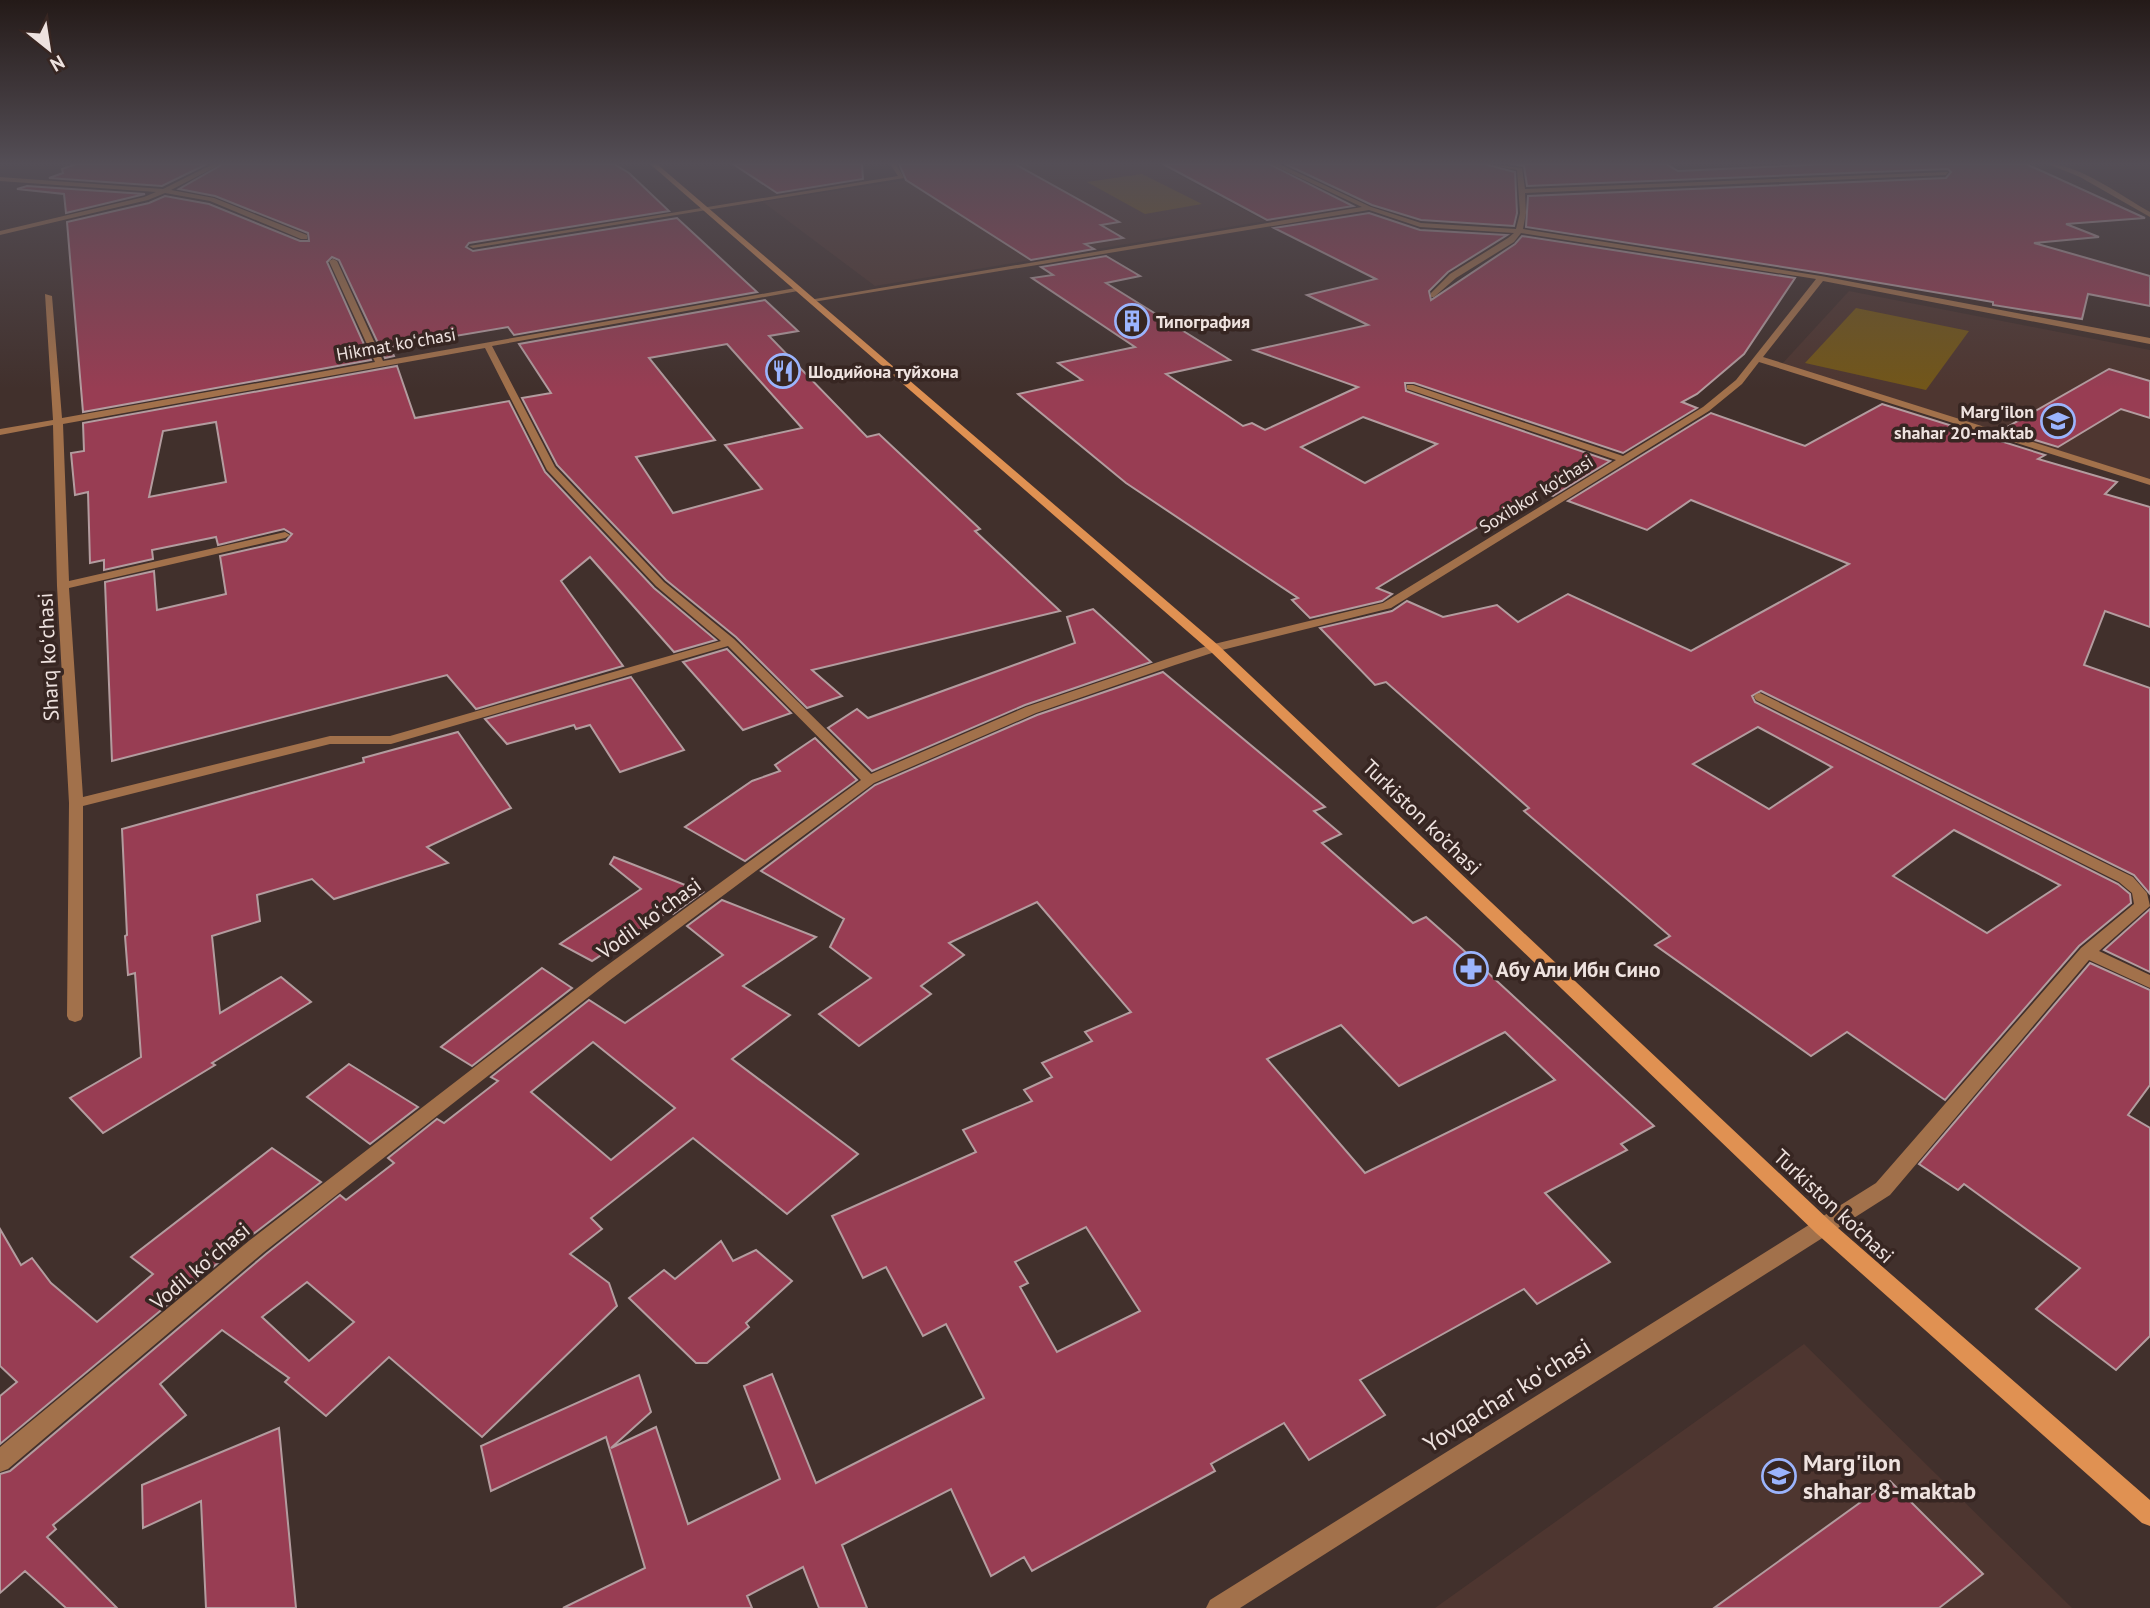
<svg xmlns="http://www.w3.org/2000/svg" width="2150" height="1608" viewBox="0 0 2150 1608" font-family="'PT Sans',sans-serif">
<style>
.built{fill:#4e3630}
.green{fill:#725619}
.building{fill:#983d53;stroke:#b39c9f;stroke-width:2;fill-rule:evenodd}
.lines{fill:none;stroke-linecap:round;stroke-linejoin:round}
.minor{fill:#a2714b;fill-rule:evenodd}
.secondary{fill:#e09152;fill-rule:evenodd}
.labels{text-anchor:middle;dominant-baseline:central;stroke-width:7;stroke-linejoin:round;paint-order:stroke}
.far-poi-label{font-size:18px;font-weight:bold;fill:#eee2df;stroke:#372622;text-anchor:start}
.far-street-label{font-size:18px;fill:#eee2df;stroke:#372622}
.street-label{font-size:21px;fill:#eee2df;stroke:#372622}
.poi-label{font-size:21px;font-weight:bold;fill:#eee2df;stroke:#372622;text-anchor:start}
.near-street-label{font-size:24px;fill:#eee2df;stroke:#372622}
.near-poi-label{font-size:24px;font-weight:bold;fill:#eee2df;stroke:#372622;text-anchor:start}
</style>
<rect width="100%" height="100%" fill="#41302c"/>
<g class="built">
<polygon points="962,164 1158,164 1265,221 875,286 763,202 914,179"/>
<polygon points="1849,291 2150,350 2150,479 1782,364"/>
<polygon points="1804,1344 2072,1608 1435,1608"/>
</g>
<g class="green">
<polygon points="1142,174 1202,204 1145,214 1087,182"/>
<polygon points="1856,308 1969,331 1926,390 1805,363"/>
</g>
<g class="building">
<polygon points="76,164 207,164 162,186 49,178 63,173 62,169"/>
<polygon points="223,164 614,164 629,173 669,211 469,243 466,247 473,251 677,218 757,292 514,335 508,327 390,347 394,356 385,358 339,260 332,257 327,262 371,360 83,412 67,222 149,203 165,196 209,204 300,241 309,241 308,233 215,196 179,189"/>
<polygon points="733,164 862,164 863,179 777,193"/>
<polygon points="899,164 1015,164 1119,222 1101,225 1123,238 1085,244 1094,249 1031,260 906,180"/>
<polygon points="1163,164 1269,164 1353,206 1267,220"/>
<polygon points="1285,164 1484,164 1515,172 1517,213 1514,226 1421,220 1372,205"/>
<polygon points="1510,164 1666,164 1678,171 1827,164 2026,164 2145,218 2066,224 2099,237 2034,243 2150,276 2150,306 2088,294 2082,319 1993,305 1993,302 1821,273 1526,227 1528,196 1946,178 1951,172 1948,169 1527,186 1524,166"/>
<polygon points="27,186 145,194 66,213 64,194 17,189"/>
<path d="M1369,213l51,17 87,5 -59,37 -19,19 2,9 84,-56 7,-8 273,42 -51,76 -47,40 -15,8 15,6 -74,45 -209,-70h-9l1,8 204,70 -57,35 -14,-6 -162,98 15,6 -10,7 -72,17 -18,-18 6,-2 -172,-115 -108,-89 64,-14 -24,-17 77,-16 -103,-69 21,-3 -12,-8 65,-11 34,20 -34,7 124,77 -64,14 77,52 9,-3 13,7 93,-43 -104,-37 114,-25 -61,-30 69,-16 -102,-51zM1363,417l74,27 -72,39 -64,-36z"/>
<path d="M765,300l33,31 -29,5 98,101 12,-3 101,95 -5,2 85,80 -248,59 30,26 -35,12 -71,-71 -70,-57 -109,-115 -35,-67 29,-5 -32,-49zM727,344l75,84 -77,17 37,44 -89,24 -37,-56 79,-17 -66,-82z"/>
<path d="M397,366l18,52 94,-17 36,71 109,116 62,52 -42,12 -84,-95 -29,24 62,85 -147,43 -29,-34 -335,86 -7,-179 49,-11 3,39 69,-16 -6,-38 66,-15 6,-7 -8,-5 -66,16 -2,-8 -64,13 1,9 -49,11v-10l-14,3 -2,-71 -13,3 -4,-42 13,-2 -1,-28zM216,422l10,60 -77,15 14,-66z"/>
<polygon points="2109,369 2150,381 2150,418 2121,409 2058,447 2002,430"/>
<path d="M1882,404l163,51 -7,4 79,23 -12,12 45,13v120l-45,-16 -21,54 66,23v206l-16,-19 -373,-184 -9,5 3,6 363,182 12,10 1,9 -52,43 -134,154 -98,-68 -36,24 -156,-111 15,-9 -146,-125 5,-3 -143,-126 -11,3 -55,-57 72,-17 15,-10 36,16 54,-12 21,17 50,-28 123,57 158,-87 -158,-64 -44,30 -79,-29 143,-88 94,33zM1758,727l74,40 -63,42 -76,-45zM1954,830l106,55 -73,48 -94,-57z"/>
<polygon points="1093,609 1151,662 1025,705 872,771 828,728 857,709 868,718 1075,643 1067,617"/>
<polygon points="727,649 791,713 743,730 683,662"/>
<path d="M1163,672l162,135 -11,4 27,23 -19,9 91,80 13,-6 34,30 194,179 -33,18 6,6 -82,43 65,69 -73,42 -13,-15 -164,91 25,35 -76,45 -25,-37 -73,41 4,7 -183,100 -8,-14 -33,19 -40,-87 -109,56 25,63h-48l-16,-41 -56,29 5,12h-189l82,-40 -39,-131 -115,54 -10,-45 158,-71 12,37 -40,36 45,-21 32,97 92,-45 -36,-93 28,-12 44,109 168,-85 -38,-74 -23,12 -37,-69 -23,11 -31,-62 144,-64 -13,-22 69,-29 -8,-11 28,-13 -10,-14 50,-22 -7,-9 46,-20 -94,-110 -88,41 15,12 -43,31 10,8 -72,52 -40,-32 52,-36 -41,-31 14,-28 -83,-48 114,-86 162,-70zM1341,1025l58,61 106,-54 50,48 -190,93 -98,-114zM1086,1227l54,84 -83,41 -37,-65 8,-4 -13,-21z"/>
<polygon points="631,677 684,750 620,772 590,725 576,729 574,725 507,744 485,719"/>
<polygon points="458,732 511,808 427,847 448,863 334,899 312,879 257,895 260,921 212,936 220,1013 281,977 311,1002 212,1063 215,1065 103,1133 70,1098 141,1057 135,973 128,975 125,936 127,935 122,829 364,762 363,758"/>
<polygon points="815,738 857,780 745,861 685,827 752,781 780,771 775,765"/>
<polygon points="614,857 703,892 673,914 669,911 592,961 560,944 641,889 610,864"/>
<path d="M722,900l94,37 -73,49 47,29 -58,44 126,95 -71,60 -94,-76 -102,80 11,11 -32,25 39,29 8,23 -135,131 -93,-80 -63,59 -41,-34 4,-4 -67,-48 -62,54 26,31 -133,110 3,4 -9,8 70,71h-51l-41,-37 -25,22v-119l10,-3 256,-217 74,-59 6,5 48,-37 -6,-5 49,-39 7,4 54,-42 -7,-4 98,-77 36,23 98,-68 -36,-29zM593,1042l82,66 -64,52 -80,-68zM307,1282l47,40 -45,39 -47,-44z"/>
<polygon points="2150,909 2150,972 2104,950"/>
<polygon points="2090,963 2150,990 2150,1085 2128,1115 2150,1128 2150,1336 2116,1370 2036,1309 2080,1268 1964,1184 1958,1190 1919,1164"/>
<polygon points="542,968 572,988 472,1066 441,1047"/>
<polygon points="349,1064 418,1107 370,1144 307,1097"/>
<polygon points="272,1148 321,1182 248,1238 0,1444 0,1396 17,1382 0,1366 0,1229 21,1265 32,1258 51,1283 97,1322 153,1274 131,1257"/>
<polygon points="721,1241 733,1261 756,1250 792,1281 746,1323 749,1327 707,1363 696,1363 629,1298 664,1270 675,1279"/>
<polygon points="279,1428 296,1608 206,1608 201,1501 143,1528 142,1485"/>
<polygon points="1890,1481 1983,1574 1939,1608 1714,1608"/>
</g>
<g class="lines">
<g class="minor">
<polygon points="213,164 221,164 171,190 214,198 307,235 307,239 301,239 210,201 165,193 148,200 0,235 0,231 144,197 156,192 0,181 0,177 163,189"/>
<polygon points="890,164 896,164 904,178 473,248 469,246 898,176"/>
<path d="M1271,164h8l92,43 50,16 95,6 4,-16 -3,-43 -31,-6 36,4 3,21 423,-17 -2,3 -421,18 1,20 -3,16 298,47 329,62v6l-327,-63 -60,76 387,122v6l-391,-123 -17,22 -33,27 -318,197 -173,43 -43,14 -139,48 -162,70 -264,197 -346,272 -256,217 -8,3v-25l250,-207 348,-268 263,-192 -133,-134 -337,98h-61l-247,62v210l-2,4 -6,2 -6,-2 -2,-4 2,-213 -12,-217 -4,-161 -53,10v-6l53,-9 -8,-126 7,2 10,122 313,-56 -46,-101 4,-2 4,2 46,100 418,-74v4h-3l-306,55 63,121 109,115 70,57 137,135 155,-67 141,-48 43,-14 173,-42 233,-143 -209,-71v-4h6l210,71 80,-49 33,-27 80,-101 -295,-46 -7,9 -58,36 -22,19h-3v-4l19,-19 58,-36 6,-5 -94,-6 -51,-17 -556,92 -4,-2 553,-93zM485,348l62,122 109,116 65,55 -331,95h-60l-247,61 -14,-209 216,-50 5,-3 -5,-3 -216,49 -6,-157z"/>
<path d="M2048,164c31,0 75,33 102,48v5l-70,-40z"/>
<polygon points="1760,693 2133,877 2147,893 2150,906 2099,951 2150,975 2150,988 2089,960 1890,1195 1240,1608 1206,1608 1210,1600 1876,1183 2081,948 2134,904 2132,893 2119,882 1756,700 1754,697 1756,694"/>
</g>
<polygon class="secondary" points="650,164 657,164 1218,645 1830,1221 2150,1500 2150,1526 2142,1523 1816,1233 1210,651"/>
</g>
<linearGradient id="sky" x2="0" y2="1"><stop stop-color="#241a18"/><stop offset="0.42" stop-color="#544e56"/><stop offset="1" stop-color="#544e56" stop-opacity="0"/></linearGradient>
<rect width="2150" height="389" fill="url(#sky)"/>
<defs>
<g id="building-ring" transform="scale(1.75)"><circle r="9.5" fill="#372622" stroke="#9bb4fd" stroke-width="1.5"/><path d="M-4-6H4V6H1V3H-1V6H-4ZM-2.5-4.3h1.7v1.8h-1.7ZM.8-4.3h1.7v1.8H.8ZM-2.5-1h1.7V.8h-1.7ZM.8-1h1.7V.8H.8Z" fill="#9bb4fd"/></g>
<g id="restaurant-ring" transform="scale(1.75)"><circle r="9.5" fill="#372622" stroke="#9bb4fd" stroke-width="1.5"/><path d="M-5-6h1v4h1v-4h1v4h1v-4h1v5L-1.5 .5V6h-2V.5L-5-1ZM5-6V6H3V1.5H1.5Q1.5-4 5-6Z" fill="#9bb4fd"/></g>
<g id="school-ring" transform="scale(1.75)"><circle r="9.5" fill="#372622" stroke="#9bb4fd" stroke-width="1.5"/><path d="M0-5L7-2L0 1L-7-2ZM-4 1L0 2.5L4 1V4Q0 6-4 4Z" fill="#9bb4fd"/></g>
<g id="pharmacy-ring" transform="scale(1.75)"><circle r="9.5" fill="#372622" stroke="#9bb4fd" stroke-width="1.5"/><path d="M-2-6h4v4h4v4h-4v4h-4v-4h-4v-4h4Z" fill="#9bb4fd"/></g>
</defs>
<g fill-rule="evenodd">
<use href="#building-ring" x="1132" y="321"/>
<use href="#restaurant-ring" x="783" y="371"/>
<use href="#school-ring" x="2058" y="421"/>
<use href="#pharmacy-ring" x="1471" y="969"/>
<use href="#school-ring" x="1779" y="1476"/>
</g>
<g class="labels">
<g class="far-poi-label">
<text x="1156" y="321">Типография</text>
<text x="808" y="371">Шодийона туйхона</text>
<text x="2034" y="411" text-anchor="end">Marg'ilon<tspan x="2034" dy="21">shahar 20-maktab</tspan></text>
</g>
<g class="far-street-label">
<text transform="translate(396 344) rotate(-10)">Hikmat koʻchasi</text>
<text transform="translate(1536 494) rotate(-32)">Soxibkor ko'chasi</text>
</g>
<g class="street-label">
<text transform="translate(48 657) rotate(-93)">Sharq koʻchasi</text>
<text transform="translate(1422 817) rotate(44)">Turkiston ko’chasi</text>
<text transform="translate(649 918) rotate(-36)">Vodil koʻchasi</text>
<text transform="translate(1834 1206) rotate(43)">Turkiston ko’chasi</text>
<text transform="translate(200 1266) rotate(-40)">Vodil koʻchasi</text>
</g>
<g class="poi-label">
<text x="1496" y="969">Абу Али Ибн Сино</text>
</g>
<g class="near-street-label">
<text transform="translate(1507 1395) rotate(-32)">Yovqachar koʻchasi</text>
</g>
<g class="near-poi-label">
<text x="1803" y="1462">Marg'ilon<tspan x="1803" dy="28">shahar 8-maktab</tspan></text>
</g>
</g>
<g transform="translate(49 49) rotate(150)" stroke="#372622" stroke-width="5" paint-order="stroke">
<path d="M0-5L12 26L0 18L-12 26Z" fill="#eee2df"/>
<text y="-10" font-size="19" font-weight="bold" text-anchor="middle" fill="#eee2df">N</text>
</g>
</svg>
